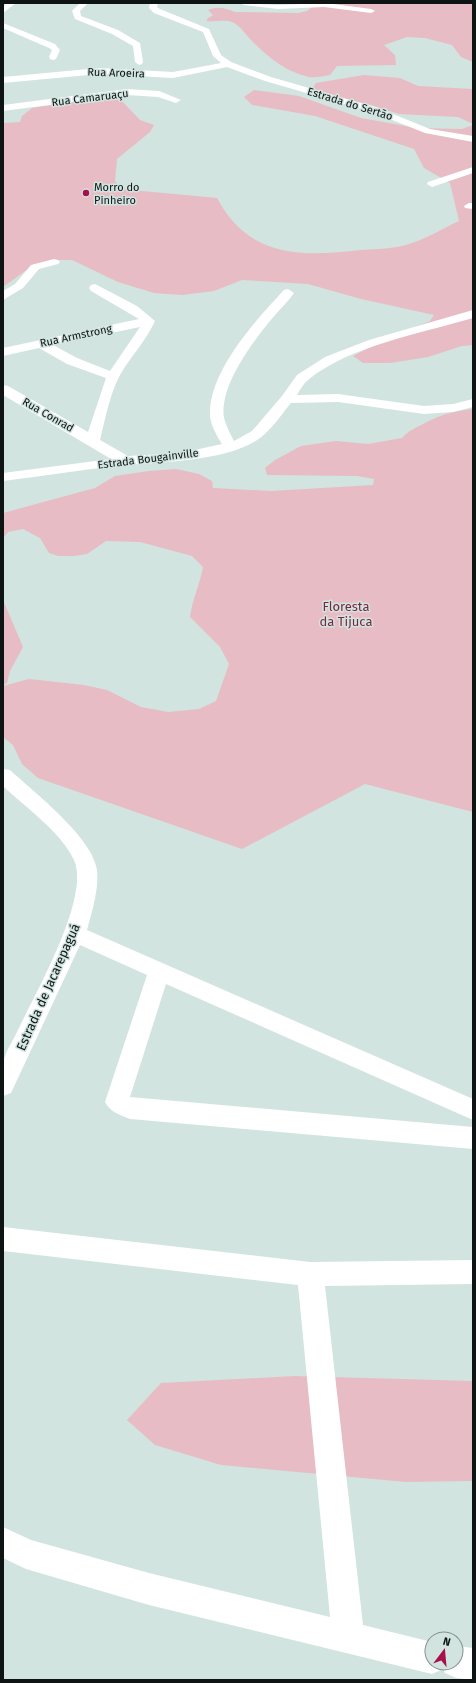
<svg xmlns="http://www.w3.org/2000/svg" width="476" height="1683" viewBox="0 0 476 1683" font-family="'Fira Sans',sans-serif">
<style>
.green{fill:#e8bcc4}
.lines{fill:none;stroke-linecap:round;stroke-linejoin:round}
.minor{fill:#fff;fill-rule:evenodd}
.poi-dot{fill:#a6114c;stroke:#d1e4e0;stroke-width:1.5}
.labels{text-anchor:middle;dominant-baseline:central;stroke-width:3;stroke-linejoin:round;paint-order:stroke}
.far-street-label{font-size:11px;fill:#0e1413;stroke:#d1e4e0}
.far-poi-label{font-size:11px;fill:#0e1413;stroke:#d1e4e0;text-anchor:start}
.park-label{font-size:13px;fill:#7a273f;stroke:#d1e4e0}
.street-label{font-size:13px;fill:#0e1413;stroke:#d1e4e0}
</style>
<rect width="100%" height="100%" fill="#d1e4e0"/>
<g class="green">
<path d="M317,3h156v59l-12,-5 -9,-12 -27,-7 -18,-1 -23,8 11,10 1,10 -59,1 -7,9c-6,1 -15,3 -21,2 -23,-5 -41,-20 -57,-36 -6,-6 -12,-16 -20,-19 -6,-3 -18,0 -25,-1v-2l6,-4 -5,-5c10,-4 17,-2 27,2l63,1 9,-2z"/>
<polygon points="364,75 400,78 418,86 473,89 473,124 458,117 399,114 368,104 310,92 316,83"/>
<path d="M254,90l45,6 62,22 56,10 45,1 11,-4v220l-11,1 -34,11 -38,6h-27l-10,-7 23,-12 54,-23 4,-6 -73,-16 -53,-15 -66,-4 -28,11 -32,4 -28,-2 -36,-11 -46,-22h-16l-21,4 -32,23v-164l17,-1 2,-6 10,-8 77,-12 12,4 19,20 14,5 -4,7 -33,27 -2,22 6,8 96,9c32,60 84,59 144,52 14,-1 31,-1 45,-5 18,-5 36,-16 53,-24l-9,-38 -26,-15 -10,-19 -99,-33 -63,-11 -8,-8z"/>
<path d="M473,409v403l-108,-28 -123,65 -204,-71 -16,-14 -9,-19 -10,-8v-51l26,-7 55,6 23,5 34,17 27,5 31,-3 17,-8 13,-37 -9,-17 -30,-30c2,-17 10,-33 13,-50l-11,-11 -52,-14 -34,-1 -19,13 -13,2h-16l-9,-3 -9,-15 -17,-9 -15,3 -5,6v-25l92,-25 20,-12 34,-5 27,-2 23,5 13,7 1,7 58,3 102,-6 1,-6 -17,-3 -90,-1 -2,-7 10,-8 26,-14 35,-5 32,3 34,-6c7,-8 14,-10 23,-15 19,-10 28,-11 48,-14z"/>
<polygon points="3,600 23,647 10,671 7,683 3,685"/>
<polygon points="295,1376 473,1381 473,1481 406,1482 221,1465 155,1445 127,1420 161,1383"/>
</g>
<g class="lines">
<g class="minor">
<polygon points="7,3 16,3 3,13 3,7"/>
<polygon points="80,3 88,3 80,11 81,16 118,30 140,43 143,62 142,64 139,65 135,62 133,46 112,34 75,19 72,11"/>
<polygon points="150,3 158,3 157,7 160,9 209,29 221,55 231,62 271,77 378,108 430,129 473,136 473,142 425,133 372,112 265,81 227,67 173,78 99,74 3,83 3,77 99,68 173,72 221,63 213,56 203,32 154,13 149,8"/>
<polygon points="240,3 278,5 326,3 371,9 375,11 371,13 324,7 278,9 244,5"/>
<polygon points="3,23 55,44 60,50 56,59 53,60 50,59 49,57 52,50 49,48 3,28"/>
<polygon points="127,89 159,91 181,100 176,103 158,97 127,95 3,111 3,105"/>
<polygon points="473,167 473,173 432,187 427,184 428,182"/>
<polygon points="469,203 473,203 473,209 465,208 464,206"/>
<polygon points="54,259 58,260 60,262 58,264 39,269 23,288 3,300 3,291 15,284 31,265"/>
<path d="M95,284l42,22 18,15c-9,20 -24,35 -35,54 -10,18 -15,45 -20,65l28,16 53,-3 41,-9c-5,-8 -11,-18 -12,-28 -2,-44 46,-96 74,-126l4,-1 6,4c-7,10 -16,18 -24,28 -19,23 -51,66 -46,97 2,8 6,15 10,23l18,-10 30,-35 15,-21 28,-18 44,-17 104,-30v8c-51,15 -124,28 -165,62 -5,4 -8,10 -11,15l41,-1 86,12 29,-2 20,-5v8l-20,5 -29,2 -86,-12 -47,1c-11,13 -22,31 -37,39 -33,19 -91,20 -128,23 -41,4 -82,11 -123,16v-8l108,-14 -108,-64v-10l5,1 80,46 18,-54 -39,-14 -28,-16 -36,8v-8l136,-29 -48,-28 -2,-3 2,-3zM140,327l-30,44 -33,-13 -24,-13z"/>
<path d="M3,769l7,1c24,22 83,68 87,100 2,20 -5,41 -10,60l386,169v21l-307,-136 -36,113 343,30v22l-343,-30c-10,-4 -20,-7 -25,-17l42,-127 -67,-30 -69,148 -8,3c0,-11 -2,-23 0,-33 2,-11 11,-24 15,-33 17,-36 73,-133 56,-170 -13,-28 -49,-53 -71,-74z"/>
<polygon points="3,1227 310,1262 473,1260 473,1284 325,1286 363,1625 432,1642 432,1663 456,1663 456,1646 473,1648 473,1680 456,1678 445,1673 443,1669 432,1674 149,1605 26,1569 3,1558 3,1527 31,1540 149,1573 330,1617 298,1285 3,1251"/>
</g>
</g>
<circle class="poi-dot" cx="86" cy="193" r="4"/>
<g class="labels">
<g class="far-street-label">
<text transform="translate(116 73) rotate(2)">Rua Aroeira</text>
<text transform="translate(90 98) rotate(-7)">Rua Camaruaçu</text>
<text transform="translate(350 104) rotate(17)">Estrada do Sertão</text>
<text transform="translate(76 336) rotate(-12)">Rua Armstrong</text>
<text transform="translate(48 415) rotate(30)">Rua Conrad</text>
<text transform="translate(148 459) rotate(-7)">Estrada Bougainville</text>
</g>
<g class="far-poi-label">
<text x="94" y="187">Morro do<tspan x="94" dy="13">Pinheiro</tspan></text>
</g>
<g class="park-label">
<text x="346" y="606">Floresta<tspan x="346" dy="15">da Tijuca</tspan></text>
</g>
<g class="street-label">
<text transform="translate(48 987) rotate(-66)">Estrada de Jacarepaguá</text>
</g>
</g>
<rect width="476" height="1683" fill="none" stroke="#0e1413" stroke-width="8"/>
<g transform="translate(444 1651) rotate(16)"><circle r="19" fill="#d1e4e0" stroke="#83918e"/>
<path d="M0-3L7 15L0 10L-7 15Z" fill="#a6114c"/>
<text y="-6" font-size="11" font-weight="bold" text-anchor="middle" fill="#0e1413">N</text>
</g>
</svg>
